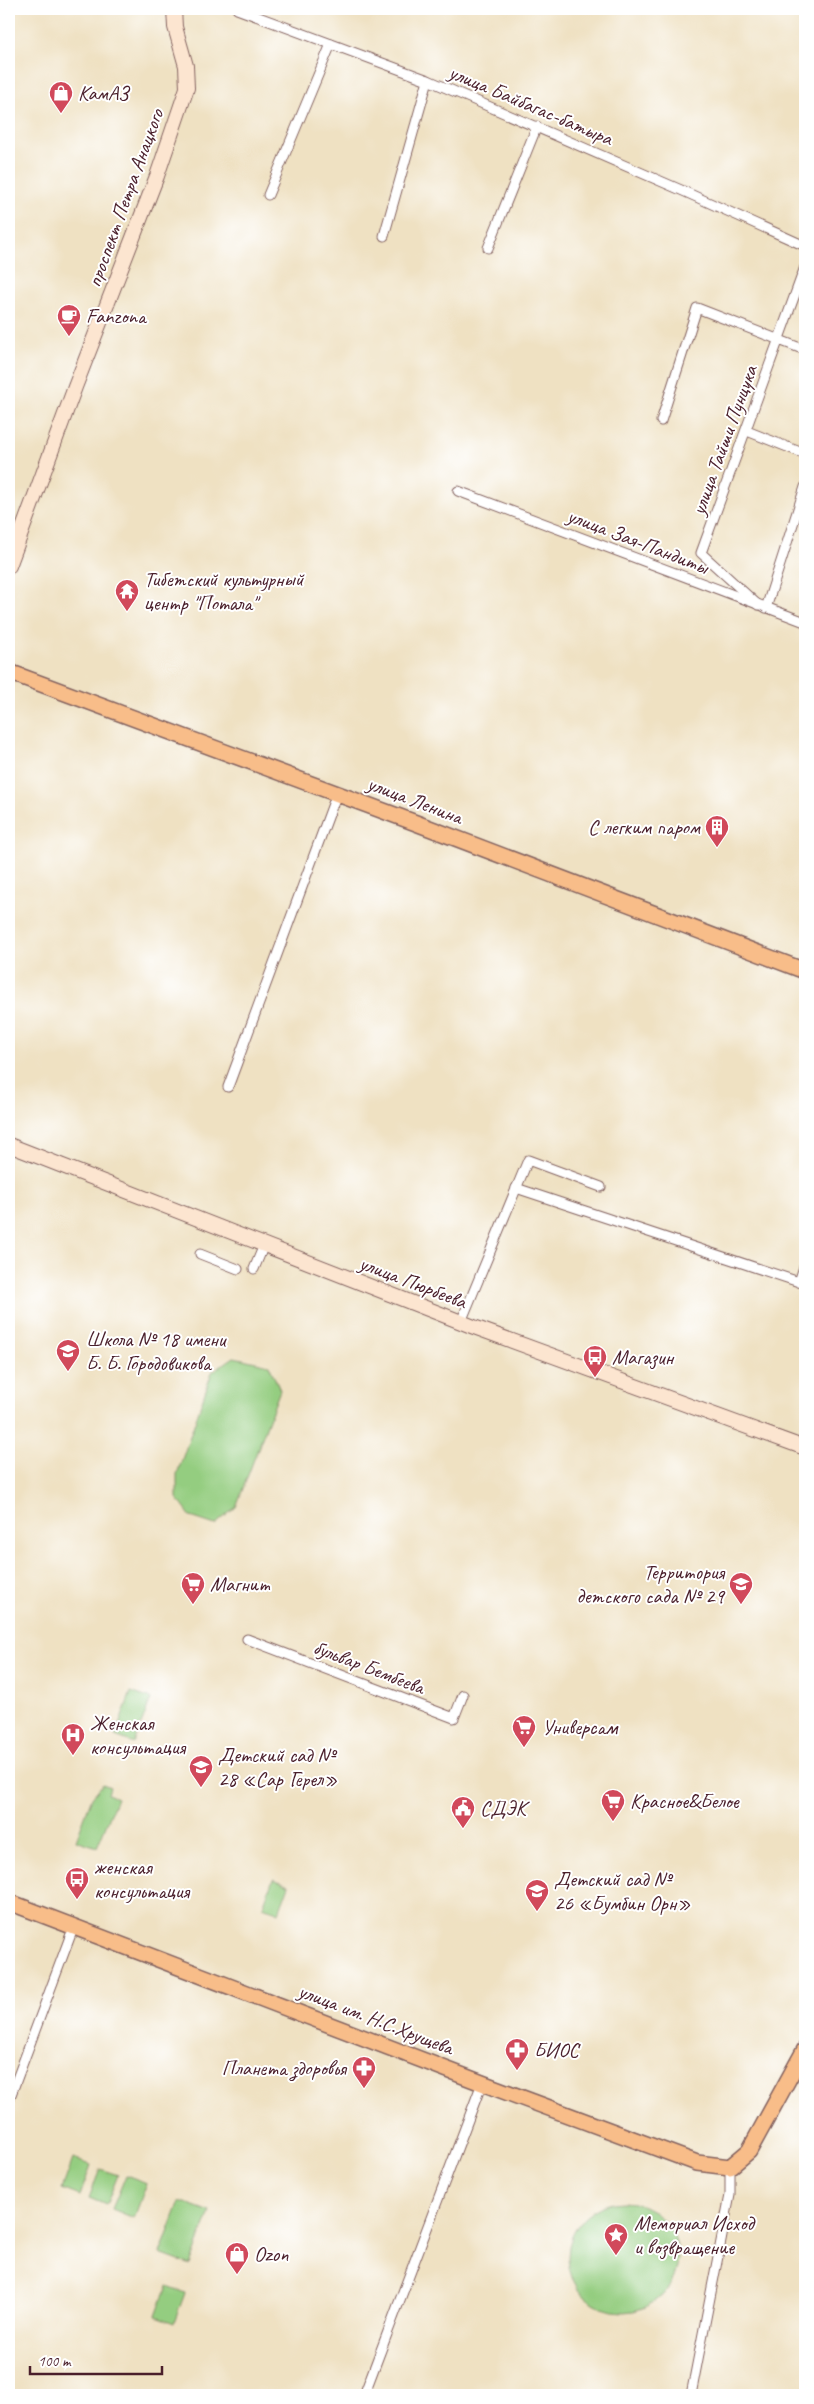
<svg xmlns="http://www.w3.org/2000/svg" width="814" height="2404" viewBox="0 0 814 2404" font-family="Caveat,sans-serif">
<style>
.green{fill:#94cd80;stroke:#6f7656}
.lines{fill:none;stroke-linecap:round;stroke-linejoin:round}
.minor-casing{stroke:#846360;stroke-width:11}
.secondary-casing{stroke:#846360;stroke-width:16}
.primary-casing{stroke:#846360;stroke-width:18}
.minor{stroke:#fff;stroke-width:9}
.secondary{stroke:#fce5d0;stroke-width:14}
.primary{stroke:#f8bd89;stroke-width:15}
.labels{text-anchor:middle;dominant-baseline:central;stroke-width:4;stroke-linejoin:round;paint-order:stroke}
.poi-label{font-size:21px;fill:#4a1f2b;stroke:#fff;text-anchor:start}
.street-label{font-size:21px;fill:#4a1f2b;stroke:#fff}
</style>
<rect width="100%" height="100%" fill="#fff"/>
<filter id="ink" filterUnits="userSpaceOnUse"><feTurbulence type="fractalNoise" baseFrequency=".02" numOctaves="2"/><feDisplacementMap in="SourceGraphic" scale="10" xChannelSelector="R" yChannelSelector="G"/><feConvolveMatrix kernelMatrix="1 2 1 2 8 2 1 2 1" color-interpolation-filters="sRGB"/></filter>
<filter id="wash" filterUnits="userSpaceOnUse"><feTurbulence type="fractalNoise" baseFrequency=".0096" numOctaves="4" result="noise"/><feDisplacementMap in="SourceGraphic" scale="20" xChannelSelector="R" yChannelSelector="G"/><feGaussianBlur stdDeviation="1.12" result="paint"/><feColorMatrix in="noise" values="0 0 0 0 0 0 0 0 0 0 0 0 0 0 0 0 0 1.4 0 .05"/><feComposite in="paint" operator="in"/></filter>
<g filter="url(#wash)">
<rect width="100%" height="100%" fill="#efe1c2"/>
<g class="green">
<polygon points="234,1357 269,1365 280,1390 236,1507 215,1525 191,1517 177,1498 177,1474 212,1372"/>
<polygon points="131,1692 151,1699 134,1743 115,1736"/>
<polygon points="103,1784 110,1787 108,1794 117,1798 97,1847 76,1840 92,1797"/>
<polygon points="273,1879 289,1885 279,1912 263,1906"/>
<polygon points="73,2159 91,2165 80,2196 62,2189"/>
<polygon points="100,2169 118,2175 106,2205 89,2198"/>
<polygon points="126,2175 147,2183 134,2218 112,2209"/>
<polygon points="180,2201 210,2212 190,2265 160,2254"/>
<circle cx="623" cy="2257" r="55"/>
<polygon points="167,2286 185,2293 174,2323 156,2316"/>
</g>
</g>
<g filter="url(#ink)">
<g class="lines">
<g class="minor-casing">
<g id="minor">
<polyline points="237,9 428,80 681,190 805,246"/>
<polyline points="268,195 331,44"/>
<polyline points="384,236 428,80"/>
<polyline points="488,248 537,126"/>
<polyline points="661,421 697,308 805,350"/>
<polyline points="747,431 805,454"/>
<polyline points="458,491 805,622"/>
<polyline points="758,605 701,553 805,267"/>
<polyline points="766,608 805,487"/>
<polyline points="228,1087 337,793"/>
<polyline points="516,1188 799,1282"/>
<polyline points="200,1254 238,1269"/>
<polyline points="805,1264 799,1282 805,1284"/>
<polyline points="254,1269 264,1245"/>
<polyline points="461,1322 528,1160 601,1187"/>
<polyline points="247,1639 454,1718 463,1695"/>
<polyline points="9,2100 74,1926"/>
<polyline points="364,2395 482,2083"/>
<polyline points="691,2395 730,2195 730,2167"/>
</g>
</g>
<g class="secondary-casing">
<g id="secondary">
<polyline points="9,566 75,387 157,176 187,88 186,66 175,27 174,9"/>
<polyline points="9,1145 474,1327 805,1448"/>
</g>
</g>
<g class="primary-casing">
<g id="primary">
<polyline points="9,672 416,823 805,971"/>
<polyline points="9,1902 482,2083 697,2163 730,2167 749,2151 805,2049"/>
</g>
</g>
<use href="#minor" class="minor"/>
<use href="#secondary" class="secondary"/>
<use href="#primary" class="primary"/>
</g>
</g>
<defs>
<g id="shop-pin" transform="scale(1.25)"><path d="M0 17L-7.5 6A9.5 9.5 0 1 1 7.5 6Z" fill="#d1495b" stroke="#fff"/><path d="M-5-2.5h2.3a2.7 3.5 0 0 1 5.4 0H5L5.5 6h-11ZM-1.5-2.5h3a1.5 2.3 0 0 0-3 0Z" fill="#fff"/></g>
<g id="cafe-pin" transform="scale(1.25)"><path d="M0 17L-7.5 6A9.5 9.5 0 1 1 7.5 6Z" fill="#d1495b" stroke="#fff"/><path d="M-5.5-4.5H6V0H3Q3 3.5 0 3.5H-2.5Q-5.5 3.5-5.5 0ZM3-3.2v2h1.7v-2ZM-6 4.5H4V6H-6Z" fill="#fff"/></g>
<g id="temple-pin" transform="scale(1.25)"><path d="M0 17L-7.5 6A9.5 9.5 0 1 1 7.5 6Z" fill="#d1495b" stroke="#fff"/><path d="M0-6L5-2H3V0L6.5 2.5H4V6H1.5V3h-3V6H-4V2.5H-6.5L-3 0V-2H-5Z" fill="#fff"/></g>
<g id="building-pin" transform="scale(1.25)"><path d="M0 17L-7.5 6A9.5 9.5 0 1 1 7.5 6Z" fill="#d1495b" stroke="#fff"/><path d="M-4-6H4V6H1V3H-1V6H-4ZM-2.5-4.3h1.7v1.8h-1.7ZM.8-4.3h1.7v1.8H.8ZM-2.5-1h1.7V.8h-1.7ZM.8-1h1.7V.8H.8Z" fill="#fff"/></g>
<g id="school-pin" transform="scale(1.25)"><path d="M0 17L-7.5 6A9.5 9.5 0 1 1 7.5 6Z" fill="#d1495b" stroke="#fff"/><path d="M0-5L7-2L0 1L-7-2ZM-4 1L0 2.5L4 1V4Q0 6-4 4Z" fill="#fff"/></g>
<g id="bus-pin" transform="scale(1.25)"><path d="M0 17L-7.5 6A9.5 9.5 0 1 1 7.5 6Z" fill="#d1495b" stroke="#fff"/><path d="M-5-6H5V4H4V6H2V4H-2V6H-4V4H-5ZM-3.5-4V0h7V-4ZM-3.5 1.2v1.5H-2V1.2ZM2 1.2v1.5H3.5V1.2Z" fill="#fff"/></g>
<g id="supermarket-pin" transform="scale(1.25)"><path d="M0 17L-7.5 6A9.5 9.5 0 1 1 7.5 6Z" fill="#d1495b" stroke="#fff"/><path d="M-6-5.5h2.5l.6 2H6L4.5 2H-2.5L-4.4-4H-6ZM-1.5 3.2a1.3 1.3 0 1 0 .1 0ZM3 3.2a1.3 1.3 0 1 0 .1 0Z" fill="#fff"/></g>
<g id="hospital-pin" transform="scale(1.25)"><path d="M0 17L-7.5 6A9.5 9.5 0 1 1 7.5 6Z" fill="#d1495b" stroke="#fff"/><path d="M-5-5h3v3.5h4V-5h3V5h-3V1.5h-4V5h-3Z" fill="#fff"/></g>
<g id="civic-pin" transform="scale(1.25)"><path d="M0 17L-7.5 6A9.5 9.5 0 1 1 7.5 6Z" fill="#d1495b" stroke="#fff"/><path d="M-.6-6.5H3V-4.5H.6V-3L4-1V1h2V6H-6V1h2V-1L-.6-3ZM-1.2 2.5V6h2.4V2.5Z" fill="#fff"/></g>
<g id="pharmacy-pin" transform="scale(1.25)"><path d="M0 17L-7.5 6A9.5 9.5 0 1 1 7.5 6Z" fill="#d1495b" stroke="#fff"/><path d="M-2-6h4v4h4v4h-4v4h-4v-4h-4v-4h4Z" fill="#fff"/></g>
<g id="sight-pin" transform="scale(1.25)"><path d="M0 17L-7.5 6A9.5 9.5 0 1 1 7.5 6Z" fill="#d1495b" stroke="#fff"/><path d="M0-6L1.8-2.2L6-1.7L2.9 1.2L3.7 5.4L0 3.3L-3.7 5.4L-2.9 1.2L-6-1.7L-1.8-2.2Z" fill="#fff"/></g>
</defs>
<g fill-rule="evenodd">
<use href="#shop-pin" x="61" y="93"/>
<use href="#cafe-pin" x="69" y="316"/>
<use href="#temple-pin" x="127" y="591"/>
<use href="#building-pin" x="717" y="827"/>
<use href="#school-pin" x="68" y="1351"/>
<use href="#bus-pin" x="595" y="1357"/>
<use href="#supermarket-pin" x="193" y="1584"/>
<use href="#school-pin" x="741" y="1584"/>
<use href="#supermarket-pin" x="524" y="1727"/>
<use href="#hospital-pin" x="73" y="1735"/>
<use href="#school-pin" x="201" y="1767"/>
<use href="#supermarket-pin" x="613" y="1801"/>
<use href="#civic-pin" x="463" y="1808"/>
<use href="#bus-pin" x="77" y="1879"/>
<use href="#school-pin" x="537" y="1891"/>
<use href="#pharmacy-pin" x="517" y="2050"/>
<use href="#pharmacy-pin" x="364" y="2068"/>
<use href="#sight-pin" x="616" y="2235"/>
<use href="#shop-pin" x="237" y="2254"/>
</g>
<g class="labels">
<g class="poi-label">
<text x="78" y="93">КамАЗ</text>
<text x="86" y="316">Fanzona</text>
<text x="144" y="579">Тибетский культурный<tspan x="144" dy="24">центр "Потала"</tspan></text>
<text x="700" y="827" text-anchor="end">С легким паром</text>
<text x="86" y="1339">Школа № 18 имени<tspan x="86" dy="24">Б. Б. Городовикова</tspan></text>
<text x="612" y="1357">Магазин</text>
<text x="724" y="1572" text-anchor="end">Территория<tspan x="724" dy="24">детского сада № 29</tspan></text>
<text x="210" y="1584">Магнит</text>
<text x="90" y="1723">Женская<tspan x="90" dy="24">консультация</tspan></text>
<text x="542" y="1727">Универсам</text>
<text x="218" y="1755">Детский сад №<tspan x="218" dy="24">28 «Сар Герел»</tspan></text>
<text x="630" y="1801">Красное&amp;Белое</text>
<text x="480" y="1808">СДЭК</text>
<text x="94" y="1867">женская<tspan x="94" dy="24">консультация</tspan></text>
<text x="554" y="1879">Детский сад №<tspan x="554" dy="24">26 «Бумбин Орн»</tspan></text>
<text x="534" y="2050">БИОС</text>
<text x="346" y="2068" text-anchor="end">Планета здоровья</text>
<text x="634" y="2223">Мемориал Исход<tspan x="634" dy="24">и возвращение</tspan></text>
<text x="254" y="2254">Ozon</text>
</g>
<g class="street-label">
<text transform="translate(531 105) rotate(23)">улица Байбагас-батыра</text>
<text transform="translate(125 198) rotate(-70)">проспект Петра Анацкого</text>
<text transform="translate(724 440) rotate(-70)">улица Тайши Пунцука</text>
<text transform="translate(638 541) rotate(21)">улица Зая-Пандиты</text>
<text transform="translate(415 800) rotate(21)">улица Ленина</text>
<text transform="translate(413 1282) rotate(21)">улица Пюрбеева</text>
<text transform="translate(369 1667) rotate(21)">бульвар Бембеева</text>
<text transform="translate(376 2019) rotate(21)">улица им. Н.С.Хрущева</text>
</g>
</g>
<rect width="814" height="2404" fill="none" stroke="#fff" stroke-width="30"/>
<path d="M30 2366v8h132v-8" fill="none" stroke="#4a1f2b" stroke-width="2.5"/>
<text x="38" y="2366" font-size="15" fill="#4a1f2b" stroke="#ffffff" stroke-width="4" paint-order="stroke">100 m</text>
</svg>
